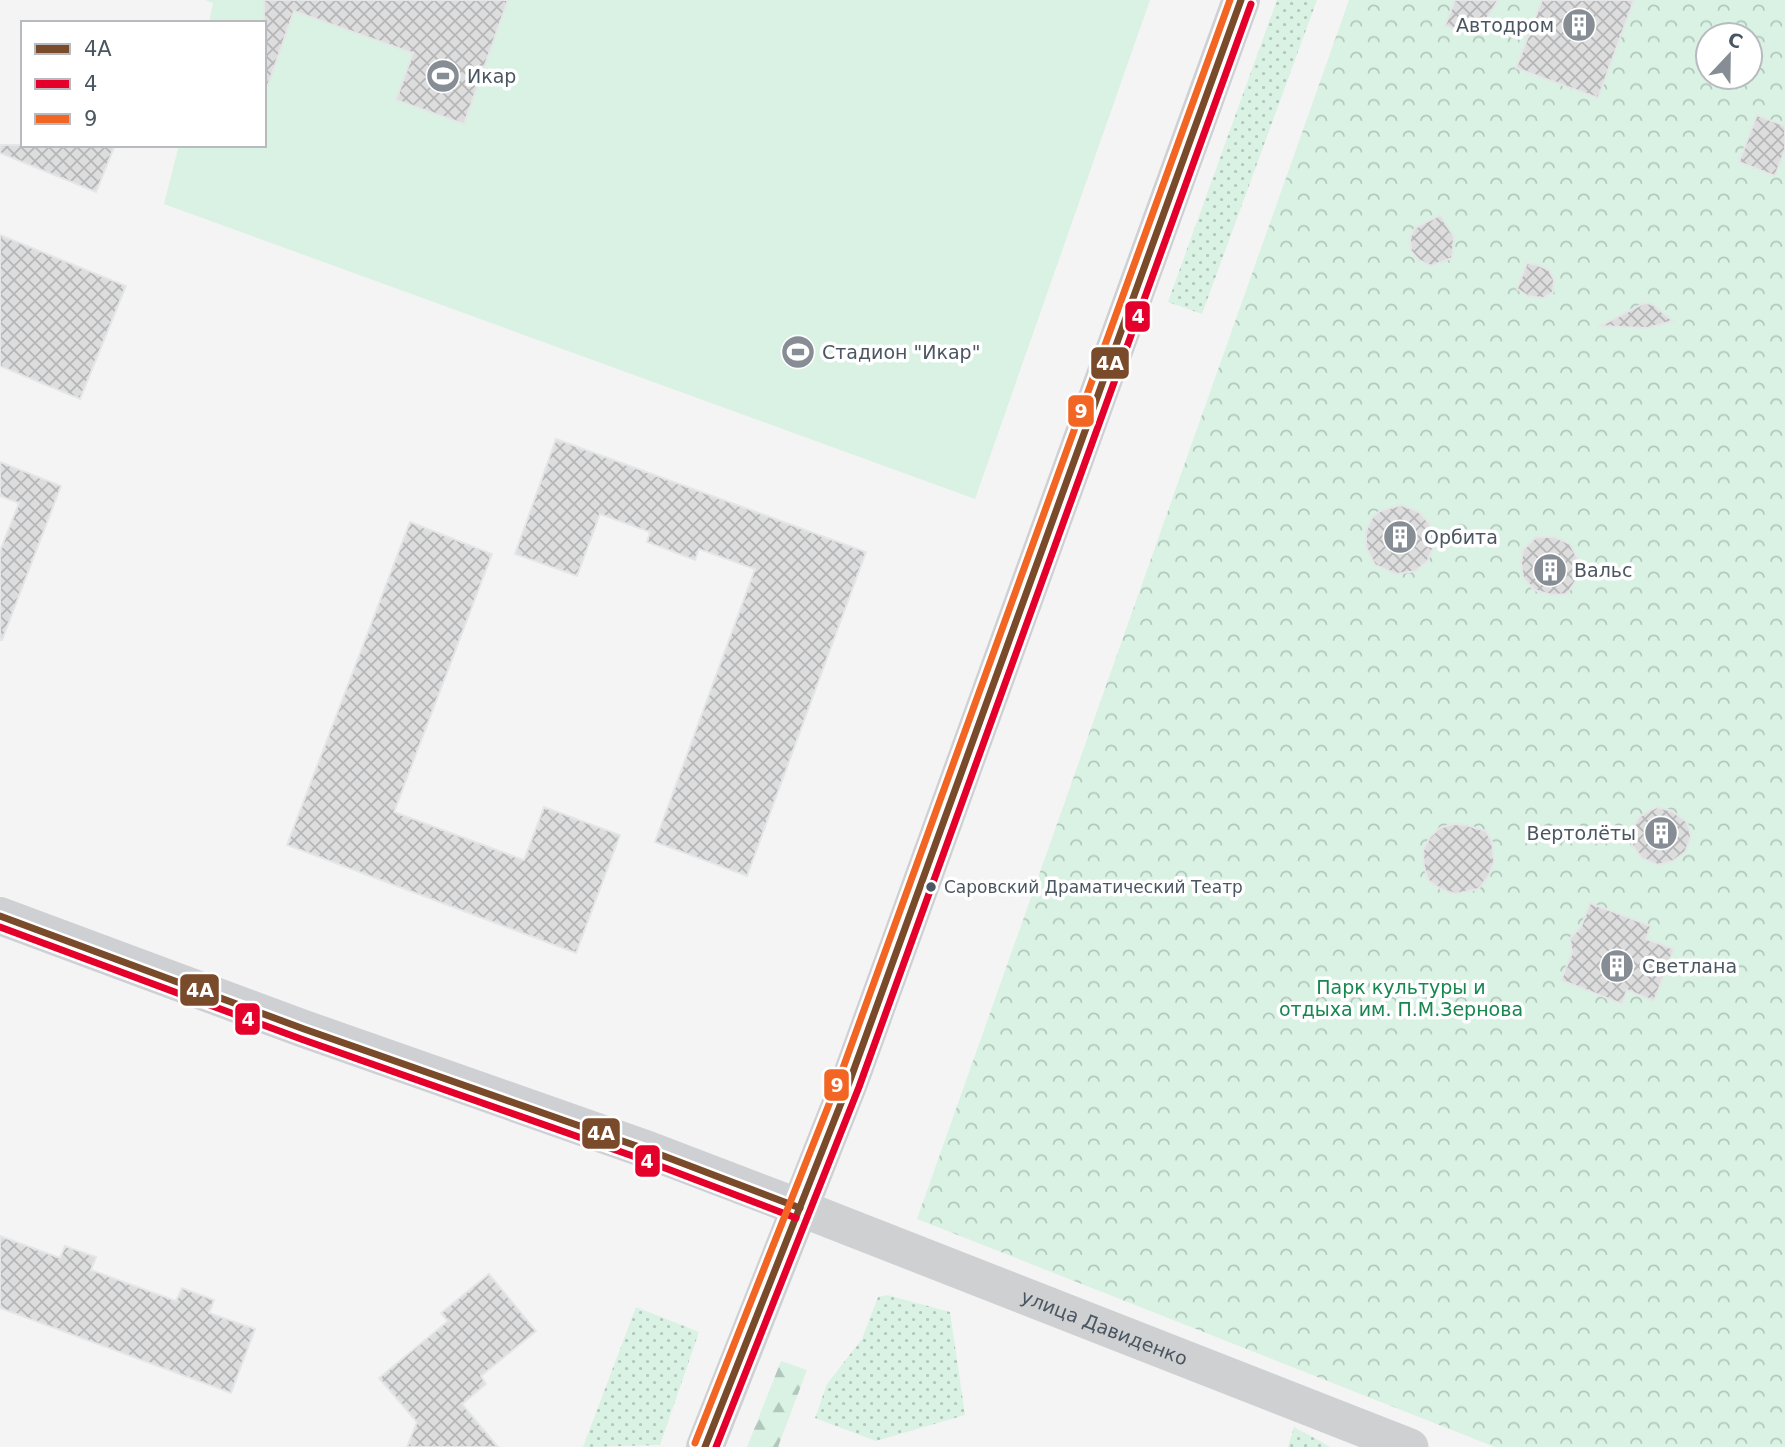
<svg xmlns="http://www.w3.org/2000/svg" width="1785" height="1447" viewBox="0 0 1785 1447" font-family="'DejaVu Sans',sans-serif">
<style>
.grass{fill:url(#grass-dots)}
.forest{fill:url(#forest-firs)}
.park{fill:url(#park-crowns);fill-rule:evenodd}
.garden{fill:#d9f2e3}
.building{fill:url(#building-cross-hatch);stroke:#e5e6e7;stroke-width:2}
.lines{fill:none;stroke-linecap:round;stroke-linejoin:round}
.street{stroke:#ced0d2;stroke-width:37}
.secondary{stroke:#ced0d4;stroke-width:38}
.bus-1-casing{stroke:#fff;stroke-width:12}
.bus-2-casing{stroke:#fff;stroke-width:12}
.bus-3-casing{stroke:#fff;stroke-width:12}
.bus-1{stroke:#7a4b2a;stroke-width:7}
.bus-2{stroke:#e4002b;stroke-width:7}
.bus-3{stroke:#f26522;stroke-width:7}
.bus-dot{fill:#4a5661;stroke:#fff;stroke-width:2.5}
.labels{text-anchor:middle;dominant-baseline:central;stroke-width:7;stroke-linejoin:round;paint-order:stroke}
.bus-label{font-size:17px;fill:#4a5661;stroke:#fff;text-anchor:start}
.poi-label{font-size:19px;fill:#4a5661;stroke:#fff;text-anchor:start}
.park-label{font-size:19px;fill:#17864f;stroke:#fff}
.street-label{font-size:19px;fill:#4a5661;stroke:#fff}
.line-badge{stroke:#fff;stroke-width:2.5}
.badge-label{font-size:19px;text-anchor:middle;font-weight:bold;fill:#fff}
</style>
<defs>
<pattern id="grass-dots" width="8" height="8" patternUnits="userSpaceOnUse" patternTransform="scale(1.75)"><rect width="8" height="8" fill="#d9f2e3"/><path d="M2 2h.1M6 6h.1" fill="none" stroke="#b2c7bb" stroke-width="1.8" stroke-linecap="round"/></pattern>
<pattern id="forest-firs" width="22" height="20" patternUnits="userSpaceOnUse" patternTransform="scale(1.75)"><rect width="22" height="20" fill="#d9f2e3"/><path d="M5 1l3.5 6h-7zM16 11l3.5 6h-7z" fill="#b2c7bb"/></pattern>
<pattern id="park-crowns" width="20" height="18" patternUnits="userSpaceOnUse" patternTransform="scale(1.75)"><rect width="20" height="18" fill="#d9f2e3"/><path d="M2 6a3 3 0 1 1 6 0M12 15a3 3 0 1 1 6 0" fill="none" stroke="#b2c7bb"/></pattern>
<pattern id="building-cross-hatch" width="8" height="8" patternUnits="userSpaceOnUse" patternTransform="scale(1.75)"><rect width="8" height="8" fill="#ddddde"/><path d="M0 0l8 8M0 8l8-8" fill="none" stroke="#b5b6b7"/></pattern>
</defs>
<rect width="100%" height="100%" fill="#f4f4f4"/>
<g class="grass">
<polygon points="1277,0 1317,0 1202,314 1168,302"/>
<polygon points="887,1295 950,1312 965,1415 876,1441 815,1418 827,1384 862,1339 878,1297"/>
<polygon points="636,1307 699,1332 660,1445 583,1447"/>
<polygon points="1294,1427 1329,1446 1329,1447 1288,1447"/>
</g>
<polygon class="forest" points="781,1361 807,1370 778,1447 747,1447"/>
<path class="park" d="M1349,0h436v1447h-290l-578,-228zM1708,35h42v42h-42z"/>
<polygon class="garden" points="205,0 1150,0 975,499 164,204 179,145 264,145 264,23 209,23 213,3"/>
<g class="building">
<polygon points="264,0 508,0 464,124 396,100 413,53 294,11 268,85 264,85"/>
<polygon points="1455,0 1498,0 1477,35 1445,26"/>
<polygon points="1542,0 1634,0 1598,98 1516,68"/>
<polygon points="1757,115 1785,126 1785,150 1775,176 1739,162"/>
<polygon points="0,145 115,145 96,192 0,153"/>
<polygon points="1440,215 1454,237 1452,258 1431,266 1419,260 1411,251 1410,238 1415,228"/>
<polygon points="0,235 126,286 80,399 0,366"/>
<polygon points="1527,263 1538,265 1549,270 1554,280 1553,292 1543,298 1528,296 1517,289"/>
<polygon points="1644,303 1652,304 1673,321 1647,328 1600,326"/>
<polygon points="556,439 866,552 747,876 655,842 755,569 699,549 695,560 647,542 650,532 600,514 577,576 515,554"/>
<polygon points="0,462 61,486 2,640 0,640 0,551 19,503 0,496"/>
<polygon points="1401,505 1419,512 1430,524 1435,544 1428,560 1416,571 1396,574 1375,565 1366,547 1366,531 1372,518 1380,511"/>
<polygon points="410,522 492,554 394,812 524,860 544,807 620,835 576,953 287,845"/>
<polygon points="1536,537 1555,537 1570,544 1579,561 1579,576 1567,594 1552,595 1534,590 1523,577 1521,563 1523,550"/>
<polygon points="1657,807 1672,811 1687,822 1691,837 1685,852 1673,861 1658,865 1642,858 1632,845 1633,829 1639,817"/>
<polygon points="1452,824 1466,825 1486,831 1492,842 1494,861 1488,877 1478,889 1455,894 1441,889 1429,881 1424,867 1423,851 1430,837 1440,828"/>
<polygon points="1590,903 1651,926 1646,939 1674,949 1654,1001 1627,990 1622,1004 1561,980 1572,953 1570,938 1581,927"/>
<polygon points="0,1236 60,1258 65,1246 96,1257 91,1270 176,1301 182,1288 214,1300 209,1313 255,1329 231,1393 0,1308"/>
<polygon points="489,1274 536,1331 481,1376 486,1384 462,1404 498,1447 407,1447 417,1422 379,1378 448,1321 441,1313"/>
</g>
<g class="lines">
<path class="street" id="s1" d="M800,1208l610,239"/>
<g class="secondary">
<polyline points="0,916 304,1029 648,1150 800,1208"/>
<polyline points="705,1447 849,1083 1241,0"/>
</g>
<g class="bus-1-casing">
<g id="bus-1">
<polyline points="0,916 304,1029 648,1150 800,1208"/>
<polyline points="705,1447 849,1083 1241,0"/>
</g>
</g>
<g class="bus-2-casing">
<g id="bus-2">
<polyline points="0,927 301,1039 644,1160 796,1218"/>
<polyline points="716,1447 859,1087 1251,4"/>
</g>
</g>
<g class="bus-3-casing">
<polyline id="bus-3" points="695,1443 839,1079 1230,0"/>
</g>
<use href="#bus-1" class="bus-1"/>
<use href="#bus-2" class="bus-2"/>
<use href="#bus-3" class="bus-3"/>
</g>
<defs>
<g id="building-disc" transform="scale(1.75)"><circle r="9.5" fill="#868d94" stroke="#fff"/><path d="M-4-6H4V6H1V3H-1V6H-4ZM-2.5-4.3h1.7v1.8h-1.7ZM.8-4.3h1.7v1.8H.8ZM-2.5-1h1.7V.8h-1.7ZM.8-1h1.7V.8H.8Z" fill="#fff"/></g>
<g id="stadium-disc" transform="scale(1.75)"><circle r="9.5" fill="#868d94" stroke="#fff"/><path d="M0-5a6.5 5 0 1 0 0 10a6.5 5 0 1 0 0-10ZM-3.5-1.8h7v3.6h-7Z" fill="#fff"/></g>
</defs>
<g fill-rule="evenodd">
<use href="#building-disc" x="1579" y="25"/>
<use href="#stadium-disc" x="443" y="76"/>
<use href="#stadium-disc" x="798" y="352"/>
<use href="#building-disc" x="1400" y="537"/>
<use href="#building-disc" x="1550" y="570"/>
<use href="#building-disc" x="1661" y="833"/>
<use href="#building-disc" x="1617" y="966"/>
</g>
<circle class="bus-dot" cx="931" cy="887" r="6"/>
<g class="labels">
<g class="bus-label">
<text x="944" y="887">Саровский Драматический Театр</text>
</g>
<g class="poi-label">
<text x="1554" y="25" text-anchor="end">Автодром</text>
<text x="467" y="76">Икар</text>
<text x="822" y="352">Стадион "Икар"</text>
<text x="1424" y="537">Орбита</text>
<text x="1574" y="570">Вальс</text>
<text x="1636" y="833" text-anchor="end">Вертолёты</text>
<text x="1642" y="966">Светлана</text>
</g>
<g class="park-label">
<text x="1401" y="987">Парк культуры и<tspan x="1401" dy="22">отдыха им. П.М.Зернова</tspan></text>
</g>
<g class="street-label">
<text stroke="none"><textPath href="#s1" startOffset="327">улица Давиденко</textPath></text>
</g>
</g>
<g class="line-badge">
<rect x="1124" y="300" width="27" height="33" rx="7" fill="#e4002b"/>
<rect x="1090" y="346" width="40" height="34" rx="7" fill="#7a4b2a"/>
<rect x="1067" y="394" width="28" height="34" rx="7" fill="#f26522"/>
<rect x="179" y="973" width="41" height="34" rx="7" fill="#7a4b2a"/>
<rect x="234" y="1002" width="27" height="34" rx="7" fill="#e4002b"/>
<rect x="823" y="1068" width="27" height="34" rx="7" fill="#f26522"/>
<rect x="581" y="1117" width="40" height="33" rx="7" fill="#7a4b2a"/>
<rect x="634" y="1144" width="27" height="34" rx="7" fill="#e4002b"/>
</g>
<g class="badge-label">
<text x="1138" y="323">4</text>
<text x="1110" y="370">4А</text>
<text x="1081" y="418">9</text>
<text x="200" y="997">4А</text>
<text x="248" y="1026">4</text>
<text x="837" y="1092">9</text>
<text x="601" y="1140">4А</text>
<text x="647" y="1168">4</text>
</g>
<rect x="21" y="21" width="245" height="126" fill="#ffffff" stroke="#b7bbc0" stroke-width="2"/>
<rect x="35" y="44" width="35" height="10" fill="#7a4b2a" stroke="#b7bbc0" stroke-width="2"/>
<text x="84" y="56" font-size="21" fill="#4a5661">4А</text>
<rect x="35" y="79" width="35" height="10" fill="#e4002b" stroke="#b7bbc0" stroke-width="2"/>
<text x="84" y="91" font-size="21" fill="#4a5661">4</text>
<rect x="35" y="114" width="35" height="10" fill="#f26522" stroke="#b7bbc0" stroke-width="2"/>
<text x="84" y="126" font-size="21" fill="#4a5661">9</text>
<g transform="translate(1729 56) rotate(22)"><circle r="33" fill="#ffffff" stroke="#b7bbc0" stroke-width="2"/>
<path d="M0-5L12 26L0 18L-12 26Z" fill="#868d94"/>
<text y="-10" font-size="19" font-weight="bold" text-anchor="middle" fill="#4a5661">С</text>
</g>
</svg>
